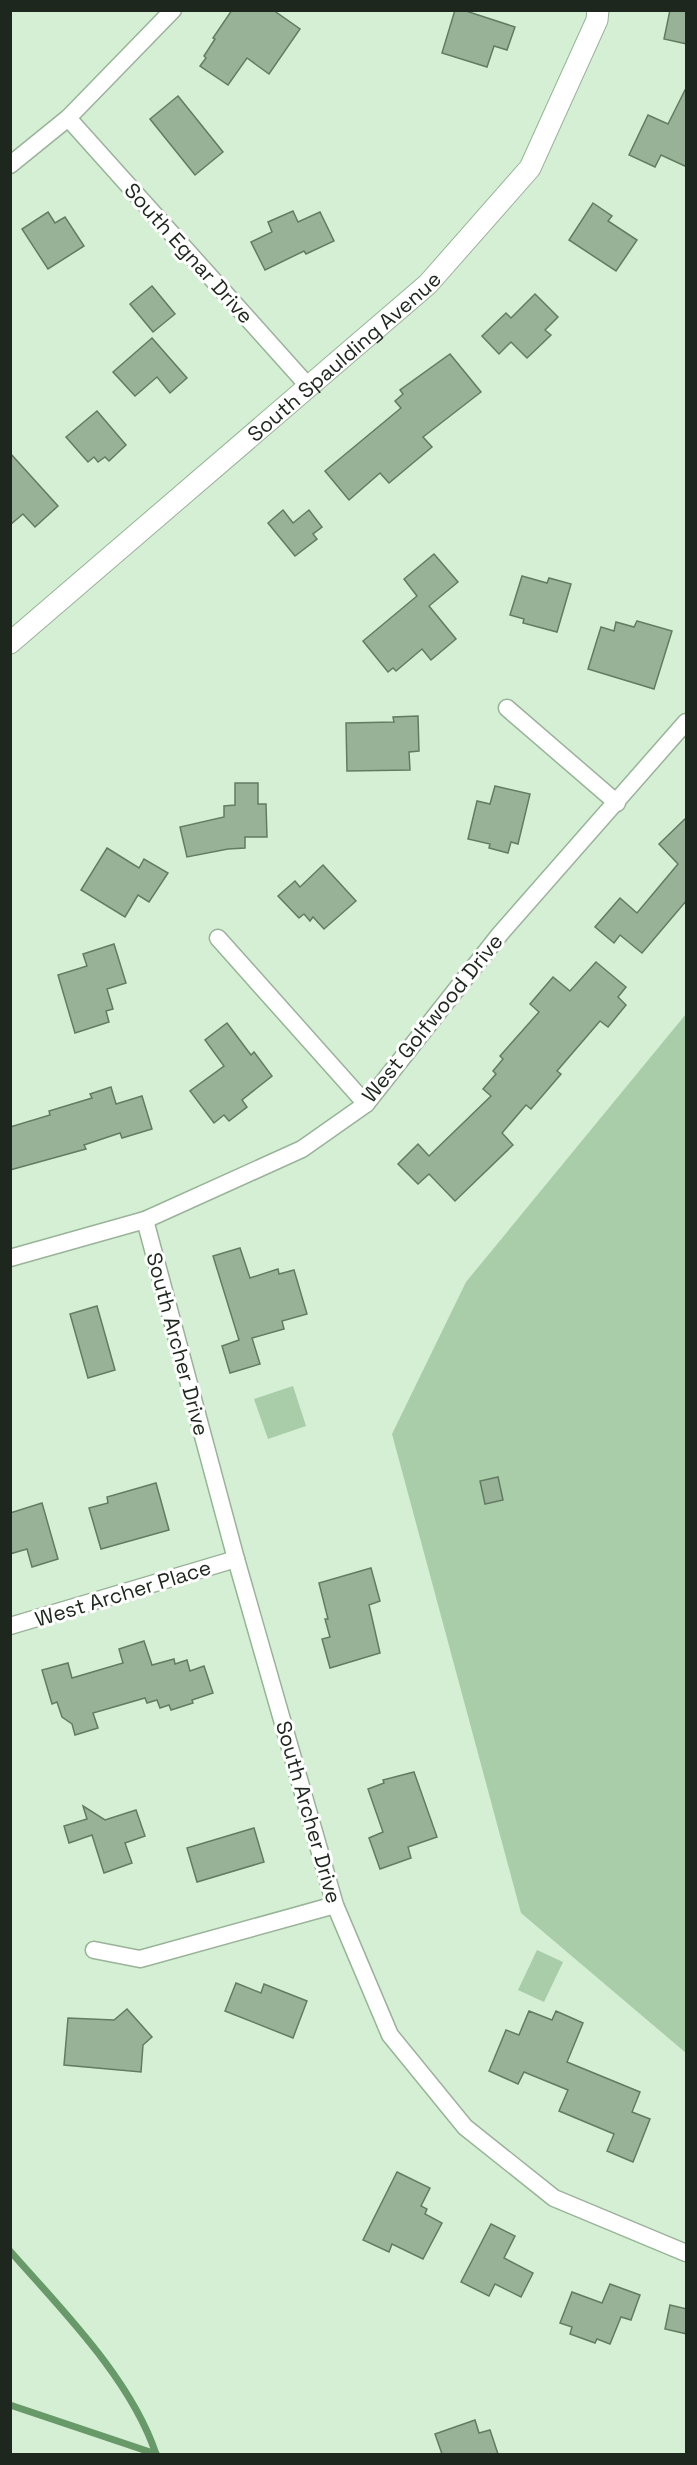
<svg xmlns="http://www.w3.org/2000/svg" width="697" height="2465" viewBox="0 0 697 2465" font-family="'Space Grotesk',sans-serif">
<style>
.green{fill:#a9cda9}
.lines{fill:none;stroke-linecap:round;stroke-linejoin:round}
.stream{stroke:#689968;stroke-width:7}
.building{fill:#98b298;stroke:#637b63;stroke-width:1.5}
.minor-casing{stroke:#99b398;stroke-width:19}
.tertiary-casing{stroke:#99b398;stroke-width:23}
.minor{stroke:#fff;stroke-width:16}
.tertiary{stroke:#fff;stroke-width:21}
.labels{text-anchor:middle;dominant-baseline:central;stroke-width:6;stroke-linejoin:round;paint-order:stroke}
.street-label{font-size:21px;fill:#1d271d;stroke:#fff}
</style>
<rect width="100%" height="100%" fill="#d4efd3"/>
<g class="green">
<polygon points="686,1014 686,2053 521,1913 392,1434 466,1282"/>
<polygon points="293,1386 306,1426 268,1439 254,1399"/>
<polygon points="537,1950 563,1962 544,2002 518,1990"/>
</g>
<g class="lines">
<g class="stream">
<path d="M10,2251c52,59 121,128 146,203"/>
<polyline points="10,2405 156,2454"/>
</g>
</g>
<g class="building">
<polygon points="232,10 273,10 300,29 269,74 247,58 228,85 200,66 206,58 204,56 215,39 213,38"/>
<polygon points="455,10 463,10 515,27 507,50 494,46 487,67 442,53"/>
<polygon points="670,10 687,10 687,44 664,39"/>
<polygon points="687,86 687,167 661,155 655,167 629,155 648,115 668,124"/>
<polygon points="178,96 223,152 195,175 150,119"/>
<polygon points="593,203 612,216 608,221 637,240 616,271 569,240"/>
<polygon points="293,211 298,222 320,212 334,241 306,254 304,251 265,270 251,242 272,232 268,222"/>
<polygon points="48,212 55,223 65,217 84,246 48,269 22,229"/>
<polygon points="152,286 175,314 153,332 130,304"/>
<polygon points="535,294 558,317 545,330 551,335 527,358 511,342 499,354 482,336 506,313 511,318"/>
<polygon points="152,338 187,378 170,393 157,377 135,396 113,372"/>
<polygon points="450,354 481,392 423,437 432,447 389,483 380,473 349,500 325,471 401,408 395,401 403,394 400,390"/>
<polygon points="97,411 126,445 109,461 105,457 98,462 94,457 88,462 66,437"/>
<polygon points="10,453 58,506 35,527 23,514 10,525"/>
<polygon points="283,510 293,523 309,510 322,527 313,534 317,539 295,556 268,523"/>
<polygon points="434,554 458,582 429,606 456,639 431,660 422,649 396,671 393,668 388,672 363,641 417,596 404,579"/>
<polygon points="522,576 547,583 549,578 571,584 557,632 523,623 524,619 510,615"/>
<polygon points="637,621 672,631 654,689 588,669 601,627 614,631 616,622 634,627"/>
<polygon points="418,716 419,751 409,752 410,770 347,771 346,723 394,722 393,717"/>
<polygon points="235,783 258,783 258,804 266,804 267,837 245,837 245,848 228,849 187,857 180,827 224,817 224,806 235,805"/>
<polygon points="495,786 530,794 518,844 511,842 508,853 489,848 490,844 468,839 477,801 490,804"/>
<polygon points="687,817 687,900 642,953 620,935 614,943 595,927 620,898 637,913 678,864 659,844"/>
<polygon points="107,848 139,868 144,859 168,873 149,902 138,895 125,917 81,890"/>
<polygon points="323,865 356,901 324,929 313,917 310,921 304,914 299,918 278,896 295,881 300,887"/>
<polygon points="114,944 126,983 107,989 113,1009 106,1011 109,1022 75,1033 58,975 87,966 83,954"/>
<polygon points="596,962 626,987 618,997 626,1005 608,1027 600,1021 557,1071 561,1074 531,1109 526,1105 502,1133 513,1145 455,1201 429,1174 418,1184 398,1164 418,1144 429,1156 491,1096 483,1089 496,1074 493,1071 503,1059 500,1056 539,1012 530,1004 553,977 570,991"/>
<polygon points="227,1023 251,1055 254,1052 272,1076 242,1100 247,1107 229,1121 224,1115 214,1123 190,1091 224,1066 205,1040"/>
<polygon points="111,1087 116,1104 142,1096 152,1129 122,1138 120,1133 84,1145 86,1149 10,1170 10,1127 50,1115 49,1111 92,1098 90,1094"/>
<polygon points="240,1248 250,1278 278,1269 279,1274 294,1270 307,1314 282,1321 284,1329 252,1338 260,1364 230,1373 222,1346 239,1340 213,1256"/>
<polygon points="97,1306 115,1370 88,1378 70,1314"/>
<polygon points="498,1477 503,1500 485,1504 480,1481"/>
<polygon points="156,1483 169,1530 101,1549 89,1508 108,1503 107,1497"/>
<polygon points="42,1503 58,1559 32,1567 27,1549 10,1554 10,1513"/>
<polygon points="371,1568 380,1601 369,1605 380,1653 330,1668 322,1639 330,1637 325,1619 328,1619 319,1583"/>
<polygon points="144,1641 152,1665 174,1659 175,1664 187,1660 190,1671 204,1666 213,1693 192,1700 193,1703 171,1710 169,1705 160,1708 157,1700 147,1703 145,1698 93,1713 98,1728 75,1735 72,1724 62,1717 57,1702 52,1704 42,1670 68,1663 72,1678 123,1663 119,1649"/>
<polygon points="414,1772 437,1837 408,1847 411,1858 380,1869 369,1838 383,1832 368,1789 384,1783 383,1780"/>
<polygon points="83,1806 105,1820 136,1810 145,1836 125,1843 132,1863 104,1873 92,1835 69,1843 64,1826 87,1819"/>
<polygon points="254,1828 264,1862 197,1882 187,1848"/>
<polygon points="236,1983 261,1993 264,1984 307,2001 293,2038 225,2011"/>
<polygon points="127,2009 152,2037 143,2045 141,2072 64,2065 68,2018 114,2020"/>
<polygon points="529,2011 552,2020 556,2011 583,2023 567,2062 640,2092 632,2112 650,2119 633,2162 607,2151 614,2134 559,2111 568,2090 524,2072 518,2084 489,2071 506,2030 519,2035"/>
<polygon points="397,2172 430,2188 421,2206 427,2209 425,2214 442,2223 423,2259 392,2244 389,2252 363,2240"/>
<polygon points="491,2224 515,2236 504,2258 533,2273 521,2297 495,2284 489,2296 461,2282"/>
<polygon points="610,2284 640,2295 631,2320 621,2317 610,2344 597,2339 595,2343 570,2334 572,2327 560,2323 572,2292 602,2303"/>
<polygon points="670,2305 687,2309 687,2334 665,2329"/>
<polygon points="475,2420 479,2433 490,2430 498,2454 442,2454 435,2434"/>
</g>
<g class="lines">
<g class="minor-casing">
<g id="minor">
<polyline points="68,118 309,387"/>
<polyline points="10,165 68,118 173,10"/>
<polyline points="507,708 617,803"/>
<polyline points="218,938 366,1104"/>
<polyline points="145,1220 236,1559 335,1905 390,2035 465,2127 554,2198 686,2253"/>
<polyline points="10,1258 145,1220 302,1149 366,1104 500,934 686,722"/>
<polyline points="10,1626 236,1559"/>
<polyline points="94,1950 140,1959 335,1905"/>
</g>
</g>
<g class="tertiary-casing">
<g id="tertiary">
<path id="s1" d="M10,643l418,-359 102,-116 67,-148 1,-10"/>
</g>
</g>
<use href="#minor" class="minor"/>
<use href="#tertiary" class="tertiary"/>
</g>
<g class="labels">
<g class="street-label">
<text transform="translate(189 253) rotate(48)">South Egnar Drive</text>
<text stroke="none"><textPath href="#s1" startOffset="440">South Spaulding Avenue</textPath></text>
<text transform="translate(432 1018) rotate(-51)">West Golfwood Drive</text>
<text transform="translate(178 1344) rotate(75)">South Archer Drive</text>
<text transform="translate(123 1593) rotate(-17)">West Archer Place</text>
<text transform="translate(309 1812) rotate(74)">South Archer Drive</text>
</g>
</g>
<rect width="697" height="2465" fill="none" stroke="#1d271d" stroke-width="24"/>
</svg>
